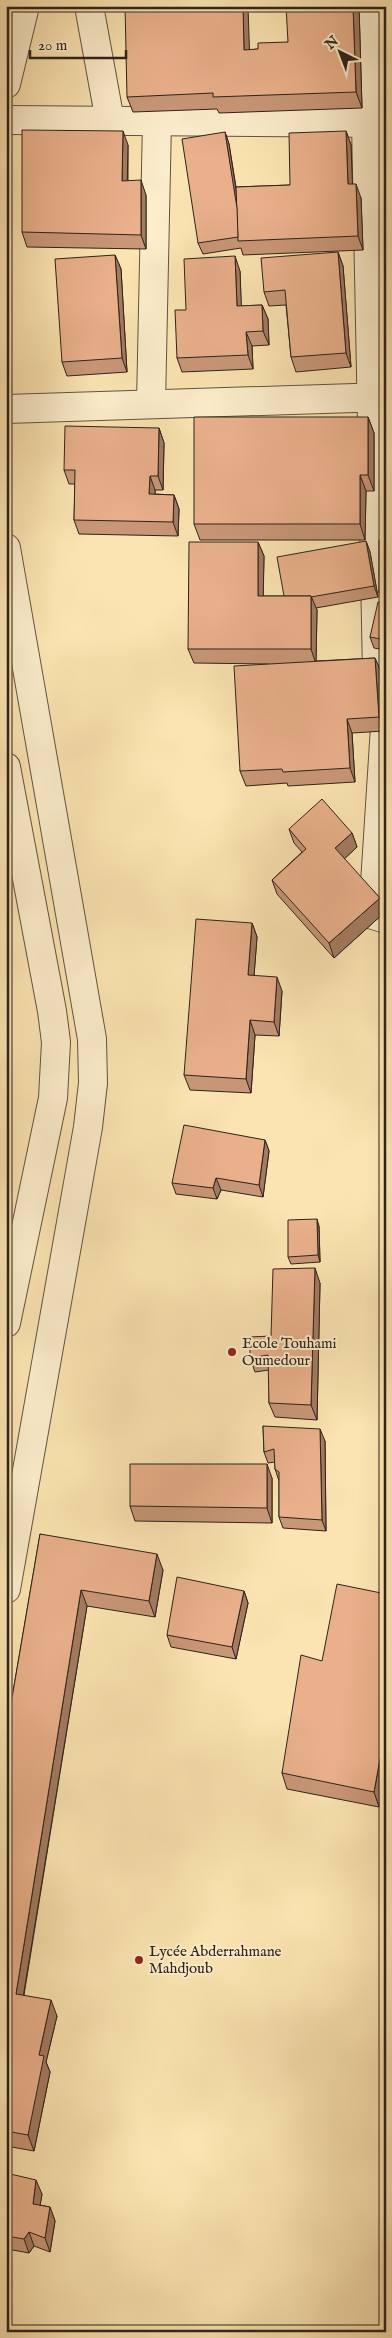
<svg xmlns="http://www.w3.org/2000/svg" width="392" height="2338" viewBox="0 0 392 2338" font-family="'IM FELL English',serif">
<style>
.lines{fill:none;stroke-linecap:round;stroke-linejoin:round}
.minor-casing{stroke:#605340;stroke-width:30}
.minor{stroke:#fcedcc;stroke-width:28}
.wall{fill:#c89778;stroke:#2d231b}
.shaded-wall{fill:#a37b61;stroke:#2d231b}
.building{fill:#e9b08b;stroke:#2d231b}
.poi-dot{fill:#8f2418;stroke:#fcedcc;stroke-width:2}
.labels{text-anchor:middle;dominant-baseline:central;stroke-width:4;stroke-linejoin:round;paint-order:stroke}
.poi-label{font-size:15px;fill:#2d231b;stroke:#fcedcc;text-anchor:start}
</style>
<rect width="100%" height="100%" fill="#fbe4b1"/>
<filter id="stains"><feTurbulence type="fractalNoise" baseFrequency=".004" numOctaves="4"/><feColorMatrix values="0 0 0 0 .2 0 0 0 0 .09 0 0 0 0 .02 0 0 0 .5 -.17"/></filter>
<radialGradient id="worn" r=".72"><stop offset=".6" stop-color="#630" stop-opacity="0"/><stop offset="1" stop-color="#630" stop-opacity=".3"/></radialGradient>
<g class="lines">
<g class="minor-casing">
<g id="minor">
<polyline points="89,6 110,121"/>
<polyline points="366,6 366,123 377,673 386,730"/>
<polyline points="6,84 25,6"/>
<polyline points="6,120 386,123"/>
<polyline points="151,404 157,121"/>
<polyline points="6,409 386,397"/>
<polyline points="6,548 92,1039 93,1083 88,1127 6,1589"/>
<polyline points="385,727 373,915 386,919"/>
<polyline points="6,767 52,1011 56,1042 53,1098 6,1323"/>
</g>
</g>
<use href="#minor" class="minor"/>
</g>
<g class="wall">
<polygon points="359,6 362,108 219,113 217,109 133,112 127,97 249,50 258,49 288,42"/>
<polygon points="346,131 351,145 352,184 361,198 363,250 243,255 241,248 203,254 198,243 225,132 229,144 236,187 290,185"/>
<polygon points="128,145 128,181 146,195 146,249 27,247 22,232"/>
<polygon points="338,252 343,266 351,367 296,372 291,357 286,305 269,306 264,292"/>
<polygon points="115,255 121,269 127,372 67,376 62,362"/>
<polygon points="240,271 241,306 262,305 268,319 269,345 252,346 253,369 182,372 177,358 186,310"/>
<polygon points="368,417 374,433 374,491 366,491 365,540 200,540 194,524"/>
<polygon points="386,420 386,484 383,476"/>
<polygon points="159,428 164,443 163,490 155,490 155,494 174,495 179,509 178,536 79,534 74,520 75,484 69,484 64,470"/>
<polygon points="386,540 386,650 374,648 370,637 383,603 379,592"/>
<polygon points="366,541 370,552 378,597 316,608 317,610 316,661 375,658 381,672 384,731 352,733 355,782 288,786 287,783 246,786 240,771 269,664 194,663 188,649 258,542 264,556 263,596 284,596"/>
<polygon points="289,829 352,833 357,847 344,859 380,898 385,912 334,958 277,894 272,880 302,852 294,843"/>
<polygon points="252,923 257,937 254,975 282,991 279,1036 255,1035 251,1093 190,1090 184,1075"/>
<polygon points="265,1140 269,1151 263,1197 221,1190 217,1199 176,1194 172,1183"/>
<polygon points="319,1226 320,1262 291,1264 288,1257"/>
<polygon points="320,1283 317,1420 275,1417 269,1403 269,1370 255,1372 250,1358"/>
<polygon points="263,1426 325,1441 326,1531 283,1528 279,1517 279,1481 275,1469 275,1462 268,1463 264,1452"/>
<polygon points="272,1478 272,1523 135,1521 130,1506"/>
<polygon points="40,1534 163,1570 155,1617 87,1606 24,1995 57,2016 46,2062 50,2072 34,2151 6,2146 6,1733"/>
<polygon points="244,1591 248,1603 236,1659 171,1647 167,1635"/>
<polygon points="386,1594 386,1774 379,1807 287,1789 282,1773 322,1661"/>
<polygon points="6,2173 42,2194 40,2205 50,2207 55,2221 50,2252 34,2246 29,2253 7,2249 6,2247"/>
</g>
<g class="shaded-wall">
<polygon points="243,6 248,6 250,66 244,50"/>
<polygon points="353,6 359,6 362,108 356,92"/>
<polygon points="123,131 128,145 127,195 122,181"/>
<polygon points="346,131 351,145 353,198 348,184"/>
<polygon points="225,132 229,144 242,228 241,241"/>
<polygon points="141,180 146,195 146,249 141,235"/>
<polygon points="356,184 361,198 363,250 358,236"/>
<polygon points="338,252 343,266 351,367 346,353"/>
<polygon points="115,255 121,269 127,372 122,358"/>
<polygon points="235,256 240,271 242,321 237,306"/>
<polygon points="262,305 268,319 269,345 263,331"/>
<polygon points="246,332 252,346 253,369 248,355"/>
<polygon points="368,417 374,433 374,491 368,475"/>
<polygon points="159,428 164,443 163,490 158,476"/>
<polygon points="360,475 366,491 365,540 360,524"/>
<polygon points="150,476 155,490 155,508 149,494"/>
<polygon points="174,495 179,509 178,536 173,522"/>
<polygon points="366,541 370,552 378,597 374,586"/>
<polygon points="258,542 264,556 263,610 258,596"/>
<polygon points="311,596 317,610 316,664 311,649"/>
<polygon points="375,658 381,672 384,731 379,717"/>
<polygon points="347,719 352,733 355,782 350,768"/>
<polygon points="352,833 357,847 340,863 335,848"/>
<polygon points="380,898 385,912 334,958 329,943"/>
<polygon points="252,923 257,937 253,989 248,975"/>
<polygon points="277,977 282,991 279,1036 274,1022"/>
<polygon points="250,1020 255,1035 251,1093 246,1079"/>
<polygon points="265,1140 269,1151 263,1197 259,1185"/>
<polygon points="216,1178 221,1190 217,1199 213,1188"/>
<polygon points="317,1219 319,1226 320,1262 318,1255"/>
<polygon points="315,1268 320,1283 317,1420 311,1405"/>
<polygon points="320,1429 325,1441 326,1531 322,1520"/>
<polygon points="267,1464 272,1478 272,1523 267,1508"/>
<polygon points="157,1554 163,1570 155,1617 149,1601"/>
<polygon points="81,1590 87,1606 21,2010 16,1994"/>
<polygon points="244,1591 248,1603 236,1659 232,1647"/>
<polygon points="382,1748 386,1758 386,1774 379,1807 374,1792"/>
<polygon points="51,2000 57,2016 46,2062 50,2072 34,2151 28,2135 39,2055"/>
<polygon points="36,2180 42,2194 38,2218 33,2204"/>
<polygon points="50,2207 55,2221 50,2252 45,2238"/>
<polygon points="29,2232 34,2246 29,2253 24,2239"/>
</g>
<g class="building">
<polygon points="125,6 243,6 244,50 258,49 258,43 288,42 286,6 353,6 356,92 213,97 213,93 127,97"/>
<polygon points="22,130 123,131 122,181 141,180 141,235 22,232"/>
<polygon points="346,131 348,184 356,184 358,236 238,241 236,187 290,185 289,133"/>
<polygon points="225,132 237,208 238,237 198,243 182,139"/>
<polygon points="338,252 346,353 291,357 285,290 264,292 261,258"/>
<polygon points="115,255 122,358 62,362 55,259"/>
<polygon points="235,256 237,306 262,305 263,331 246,332 248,355 177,358 175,310 186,310 184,259"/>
<polygon points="194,417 368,417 368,475 360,475 360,524 194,524"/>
<polygon points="382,420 386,420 386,476 383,476"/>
<polygon points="65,426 159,428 158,476 150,476 149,494 174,495 173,522 74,520 75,470 64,470"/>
<polygon points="379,540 386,540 386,593 379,592"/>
<polygon points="366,541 374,586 311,597 311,596 284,596 277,557"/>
<polygon points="189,542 258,542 258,596 311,596 311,649 188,649"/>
<polygon points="378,602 386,603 386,640 370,637"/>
<polygon points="375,658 379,717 347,719 350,768 283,772 282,769 240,771 234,666"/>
<polygon points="322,799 352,833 335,848 380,898 329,943 272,880 306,849 289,829"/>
<polygon points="196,919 252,923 248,975 277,977 274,1022 250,1020 246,1079 184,1075"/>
<polygon points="184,1125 265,1140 259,1185 216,1178 213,1188 172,1183"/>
<polygon points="317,1219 318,1255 288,1257 288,1220"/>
<polygon points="315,1268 311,1405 269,1403 268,1355 250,1358 250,1337 271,1336 273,1269"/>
<polygon points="263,1426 320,1429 322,1520 279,1517 279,1472 275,1469 274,1449 264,1452"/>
<polygon points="130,1464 267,1464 267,1508 130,1506"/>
<polygon points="40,1534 157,1554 149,1601 81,1590 16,1994 51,2000 39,2055 44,2056 28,2135 6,2131 6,1733"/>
<polygon points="177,1577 244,1591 232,1647 167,1635"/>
<polygon points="337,1584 386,1594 386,1749 382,1748 374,1792 282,1773 301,1655 322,1661"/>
<polygon points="6,2173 36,2180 33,2204 50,2207 45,2238 29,2232 24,2239 6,2236"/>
</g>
<g class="poi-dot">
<circle cx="232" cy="1352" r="5"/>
<circle cx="139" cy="1960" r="5"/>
</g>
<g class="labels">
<g class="poi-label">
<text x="242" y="1343">Ecole Touhami<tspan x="242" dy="17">Oumedour</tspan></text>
<text x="149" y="1951">Lycée Abderrahmane<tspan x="149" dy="17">Mahdjoub</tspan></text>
</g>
</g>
<rect width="392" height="2338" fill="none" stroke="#fbe4b1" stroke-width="25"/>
<rect x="8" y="8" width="377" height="2323" fill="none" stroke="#2d231b" stroke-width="2.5"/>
<rect x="12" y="12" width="367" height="2313" fill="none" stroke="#2d231b"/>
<g transform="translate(340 52) rotate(318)" stroke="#fcedcc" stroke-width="4" paint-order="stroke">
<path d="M0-4L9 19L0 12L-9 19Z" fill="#2d231b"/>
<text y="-8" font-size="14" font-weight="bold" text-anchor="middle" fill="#2d231b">N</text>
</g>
<path d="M30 50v8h96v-8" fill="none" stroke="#2d231b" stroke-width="2.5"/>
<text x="38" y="50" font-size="15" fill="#2d231b" stroke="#fcedcc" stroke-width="4" paint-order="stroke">20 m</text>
<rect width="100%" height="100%" filter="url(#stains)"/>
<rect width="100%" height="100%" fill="url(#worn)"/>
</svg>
